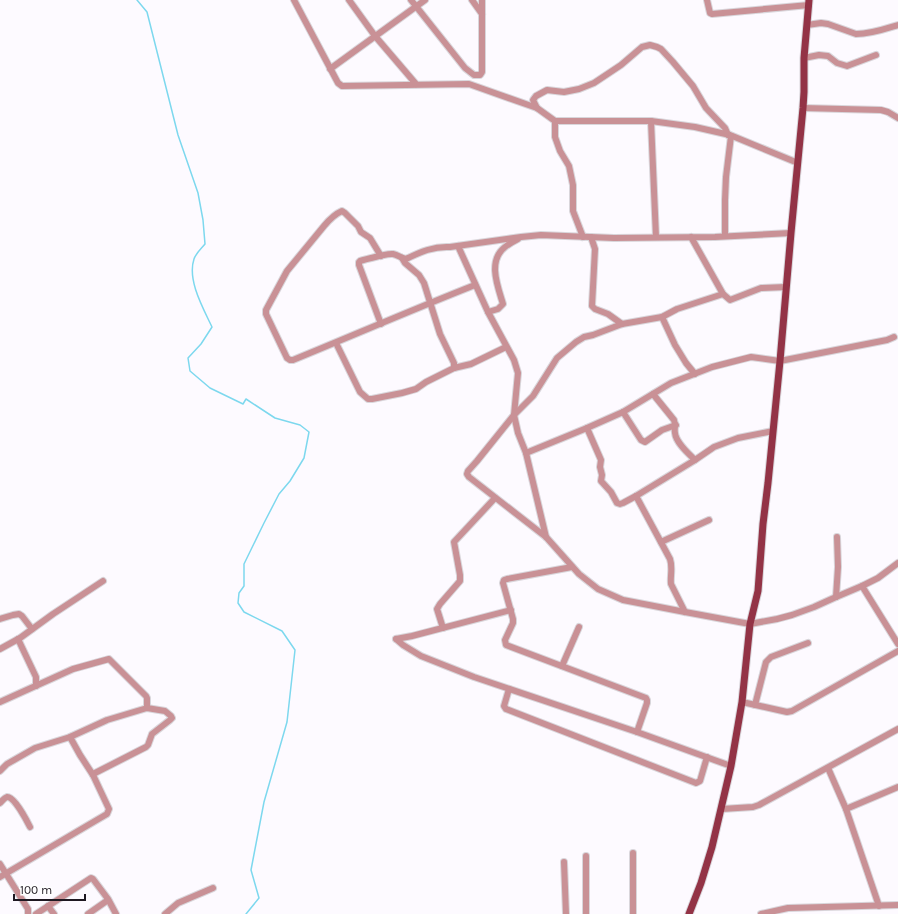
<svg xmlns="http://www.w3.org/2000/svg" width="898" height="914" viewBox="0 0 898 914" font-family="Karla,sans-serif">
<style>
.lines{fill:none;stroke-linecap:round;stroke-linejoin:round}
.stream{stroke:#7dd8ee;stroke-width:1.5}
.minor-casing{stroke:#d9d6db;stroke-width:8}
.major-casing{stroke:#d9d6db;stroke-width:9}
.minor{stroke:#c99196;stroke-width:6}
.major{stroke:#933346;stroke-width:7}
</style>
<rect width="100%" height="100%" fill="#fdfaff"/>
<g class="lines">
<path class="stream" d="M137,0l10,12 31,123 20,58 5,27 2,24c-3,4 -9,9 -11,15 -7,21 9,49 18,68l-11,17 -13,14 2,13 20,17 33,16 3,-5 29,19 25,7 9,7 -5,26 -14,23 -11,13 -15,29 -20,41v22l-5,7 -1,10 6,9 38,19 13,19 -8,72 -23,80 -13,68 8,28 -13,16"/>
<g class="minor-casing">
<g id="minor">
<polyline points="294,0 338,83 342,86 469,84 537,108 555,121 651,121 695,127 730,135 798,163"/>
<polyline points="349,0 375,36 416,84"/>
<polyline points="411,0 465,68 474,75 480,75 482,72 482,0"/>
<polyline points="472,0 482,14"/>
<polyline points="707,0 710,13 712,14 809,5"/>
<path d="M807,25l14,-2 7,1 28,10c15,0 29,-5 42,-9"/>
<polyline points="804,58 819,55 828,56 837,63 847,66 876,55"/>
<polyline points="330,69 425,0"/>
<polyline points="537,108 533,100 536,96 547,90 564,92 579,89 594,83 621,65 642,47 650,45 657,47 661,49 673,62 693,86 706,108 725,128 728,135"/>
<polyline points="803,108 881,110 888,112 898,118"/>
<polyline points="555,121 555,137 560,151 569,166 573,185 573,211 583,237"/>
<polyline points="651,121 656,237"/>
<polyline points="725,236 725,200 726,177 731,136"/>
<polyline points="591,237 595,249 592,306 595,309 608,314 622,324"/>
<polyline points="691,237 723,294 730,300 761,288 786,287"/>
<polyline points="458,246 488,312 514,360 518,373 514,415 518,433 526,453 546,537"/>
<path d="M381,256l-11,-18 -9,-6 -3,-6 -13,-13 -3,-2c-7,3 -13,9 -18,15l-37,45 -21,39v4l21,44 3,2h3c61,-25 121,-51 182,-75"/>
<polyline points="402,258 405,263 419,275 424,283 440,334 454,363 454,368"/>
<polyline points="723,294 677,309 662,317 622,324 593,335 584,337 576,342 557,358 533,396 514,415 477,461 468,471 467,474 469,477 546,537 579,574 598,589 623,600 685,612 750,624 777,619 792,615 814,607 836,597 862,586 878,578 898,563"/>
<path d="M488,312l10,-3 5,-5c-5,-17 -16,-43 2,-57 4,-3 9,-6 13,-8"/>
<polyline points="662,317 675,345 686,363 695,374"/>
<path d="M381,324l-22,-59v-3l1,-1c8,-2 27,-8 33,-7 5,1 8,4 13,5 14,-7 28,-13 44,-12l71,-10 20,-2 73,3 101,-1 76,-4"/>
<polyline points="336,343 360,392 368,399 372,399 402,393 416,389 426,382 454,368 471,364 506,347"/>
<path d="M653,394l21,26c2,5 0,9 1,13 1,10 14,21 20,27"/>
<polyline points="623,412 641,440 645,442 662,430 676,425"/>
<polyline points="587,428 601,460 600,467 602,475 601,481 611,492 617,503 620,504 623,503 636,496 695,460 714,447 738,438 773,431"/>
<polyline points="526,453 587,428 623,412 671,383 712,367 751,357 780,361 887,340 894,337"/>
<path d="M636,496l34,63c3,9 0,17 1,25l14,28"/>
<polyline points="661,542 709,520"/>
<polyline points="572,567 507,579 504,580 503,583 513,619 513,623 505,640 506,645 646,698 647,700 647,703 637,732"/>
<polyline points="862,586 898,644"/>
<polyline points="836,597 838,567 837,537"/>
<polyline points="0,619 13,615 19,614 22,616 32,629"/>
<polyline points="443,628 437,609 440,604 460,581 460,575 454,542 495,498"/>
<polyline points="18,639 36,677 36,686"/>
<polyline points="396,639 403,645 421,656 474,677 637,732 731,766"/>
<polyline points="396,639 412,636 511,610"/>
<polyline points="0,649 20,638 53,614 103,581"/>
<polyline points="562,666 579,627"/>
<polyline points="509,689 504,706 506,709 696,783 700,781 707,757"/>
<polyline points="0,702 73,669 109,659 146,696 147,698 147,708"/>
<polyline points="742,702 787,712 792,711 898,651"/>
<polyline points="755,705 766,662 771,657 808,643"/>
<polyline points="828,768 846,809 879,906"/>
<polyline points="0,771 7,764 35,748 70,737 107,720 147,708 165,711 171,716 172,718 170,720 152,734 148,745 146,747 95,773 93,775"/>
<path d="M0,803c2,-2 4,-5 7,-6 7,-1 20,24 23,30"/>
<polyline points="722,809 753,807 759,805 898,729"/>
<polyline points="846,809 898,787"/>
<polyline points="564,862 566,914"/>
<polyline points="0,864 28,909 28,914"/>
<polyline points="0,877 107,814 109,809 93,775 80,755 70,737"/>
<polyline points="48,906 54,914"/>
<polyline points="36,914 91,878 93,879 108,899 116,914"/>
<polyline points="88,914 108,900"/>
<polyline points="165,914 178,903 213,888"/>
<polyline points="586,914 586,856"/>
<polyline points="633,914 633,853"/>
<polyline points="761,914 788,908 898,905"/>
</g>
</g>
<g class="major-casing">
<polyline id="major" points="689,914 701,883 712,847 731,766 742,702 750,624 758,591 763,524 768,483 780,361 791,233 803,108 804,92 804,58 809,0"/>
</g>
<use href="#minor" class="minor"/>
<use href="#major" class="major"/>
</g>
<path d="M14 894v6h71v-6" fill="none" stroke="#1e1821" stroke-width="2"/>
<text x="20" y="894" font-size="12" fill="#1e1821" stroke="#ffffff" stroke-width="3" paint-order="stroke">100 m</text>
</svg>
